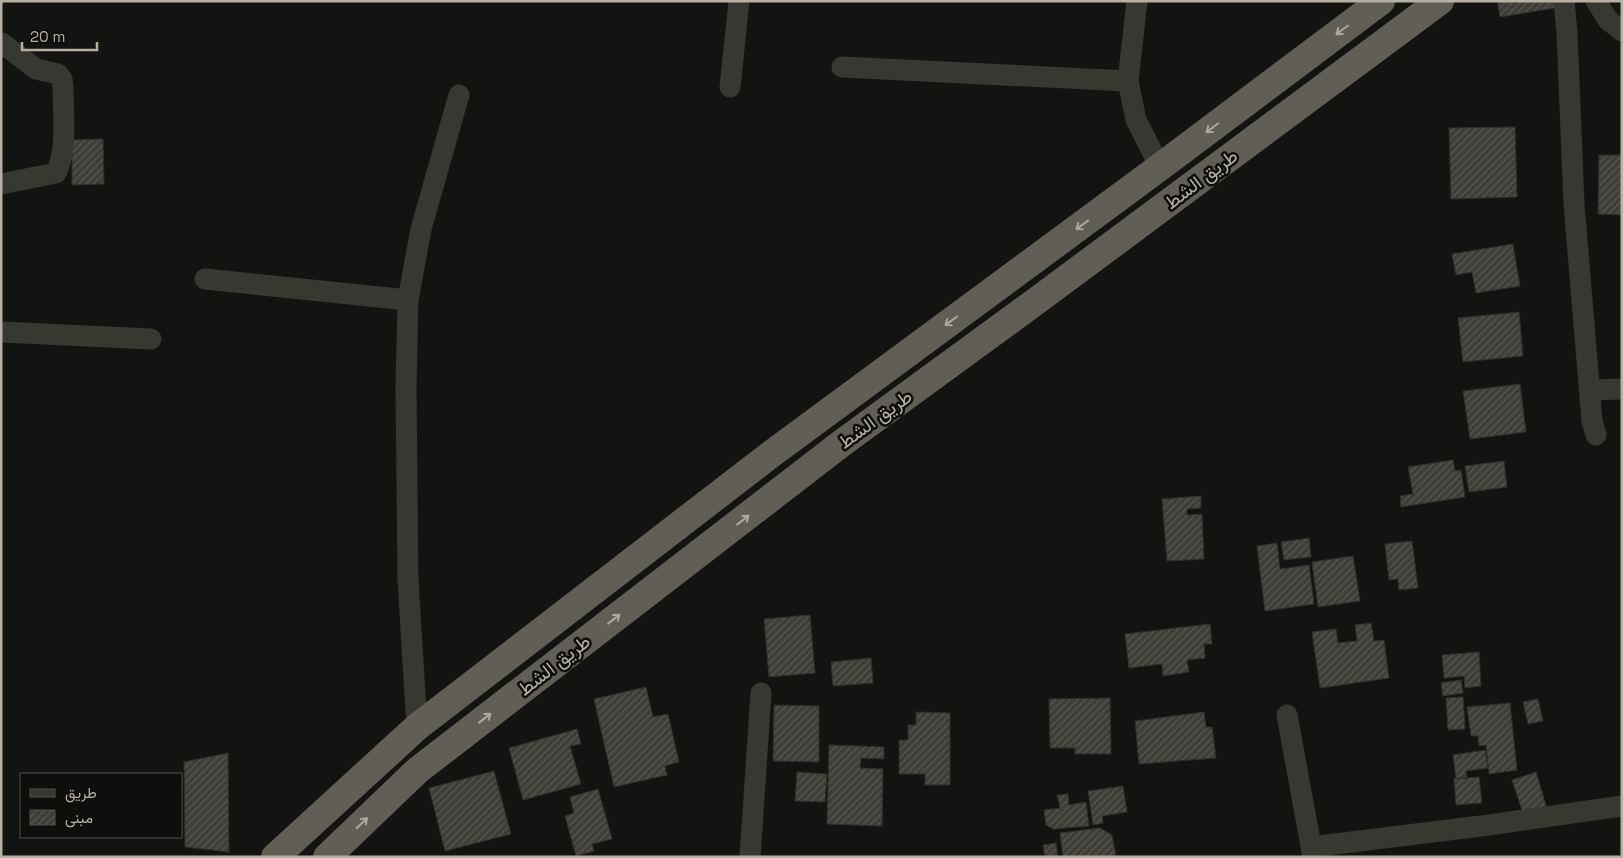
<svg xmlns="http://www.w3.org/2000/svg" width="1623" height="858" viewBox="0 0 1623 858" font-family="'Space Grotesk',Vazirmatn,sans-serif">
<style>
.building{fill:url(#building-hatch);stroke:#2f2f2b}
.lines{fill:none;stroke-linecap:round;stroke-linejoin:round}
.minor{stroke:#383832;stroke-width:21}
.trunk{stroke:#615e56;stroke-width:28}
.oneway{stroke:#ada89a}
.labels{text-anchor:middle;dominant-baseline:central;stroke-width:5;stroke-linejoin:round;paint-order:stroke}
.street-label{font-size:19px;fill:#b5b0a2;stroke:#0e0e0c}
</style>
<defs>
<pattern id="building-hatch" width="6" height="6" patternUnits="userSpaceOnUse" patternTransform="scale(1.25)"><rect width="6" height="6" fill="#3e3d38"/><path d="M-1 1l2-2M0 6l6-6M5 7l2-2" fill="none" stroke="#585652"/></pattern>
</defs>
<rect width="100%" height="100%" fill="#131311"/>
<g class="building">
<polygon points="1497,1 1554,1 1555,8 1500,17"/>
<polygon points="1515,127 1517,197 1451,199 1449,128"/>
<polygon points="103,139 104,184 72,185 72,140"/>
<polygon points="1599,155 1622,155 1622,215 1598,214"/>
<polygon points="1513,244 1520,286 1476,293 1472,272 1456,275 1452,254"/>
<polygon points="1519,312 1523,356 1463,362 1458,318"/>
<polygon points="1520,384 1526,432 1470,439 1463,391"/>
<polygon points="1453,460 1455,471 1461,470 1465,497 1401,507 1400,496 1413,494 1408,467"/>
<polygon points="1504,461 1507,487 1469,492 1465,466"/>
<polygon points="1201,496 1201,508 1187,509 1187,515 1202,514 1204,559 1167,561 1162,499"/>
<polygon points="1309,538 1311,557 1284,560 1281,542"/>
<polygon points="1412,541 1418,588 1399,590 1398,579 1389,580 1385,544"/>
<polygon points="1277,543 1280,569 1309,565 1314,604 1265,611 1257,546"/>
<polygon points="1353,556 1360,601 1318,607 1312,562"/>
<polygon points="810,615 815,673 769,677 764,619"/>
<polygon points="1371,623 1374,641 1384,640 1389,678 1320,688 1312,632 1336,629 1338,643 1357,641 1355,625"/>
<polygon points="1210,624 1212,644 1204,644 1205,658 1187,660 1189,672 1163,676 1162,664 1129,668 1125,634"/>
<polygon points="1479,652 1481,686 1465,688 1464,676 1444,678 1442,655"/>
<polygon points="871,658 873,683 833,686 831,662"/>
<polygon points="1461,680 1463,693 1443,696 1441,683"/>
<polygon points="646,687 653,717 668,714 679,762 665,766 667,775 614,787 594,699"/>
<polygon points="1463,697 1465,729 1448,730 1446,698"/>
<polygon points="1110,698 1111,754 1075,754 1075,748 1050,748 1049,699"/>
<polygon points="1538,699 1543,721 1528,724 1523,702"/>
<polygon points="1510,703 1517,770 1489,774 1486,745 1479,746 1478,736 1471,736 1467,707"/>
<polygon points="774,705 819,706 819,762 773,761"/>
<polygon points="916,712 950,713 950,785 925,785 925,774 899,774 899,740 908,740 908,725 916,725"/>
<polygon points="1204,712 1206,727 1212,727 1216,758 1139,764 1135,721"/>
<polygon points="577,729 581,744 570,746 581,784 523,800 509,748"/>
<polygon points="829,745 884,747 884,759 861,758 860,768 883,769 882,826 827,824"/>
<polygon points="1485,750 1488,768 1466,771 1467,777 1456,779 1453,755"/>
<polygon points="228,753 229,852 185,847 184,762"/>
<polygon points="494,771 511,834 445,851 429,788"/>
<polygon points="797,772 827,774 825,802 795,801"/>
<polygon points="1536,772 1547,809 1524,816 1512,780"/>
<polygon points="1479,777 1482,803 1456,805 1454,779"/>
<polygon points="1123,786 1127,812 1102,816 1103,823 1093,825 1088,791"/>
<polygon points="598,789 612,839 592,844 594,851 576,856 565,816 574,813 570,797"/>
<polygon points="1068,794 1069,805 1086,802 1089,826 1053,829 1046,825 1044,810 1060,808 1057,795"/>
<polygon points="1100,828 1112,835 1116,856 1063,857 1060,833"/>
<polygon points="1056,843 1058,857 1045,857 1043,845"/>
</g>
<g class="lines">
<g class="minor">
<polyline points="1137,1 1128,81 1136,120 1160,167"/>
<polyline points="1564,1 1567,33 1574,204 1592,421 1596,435"/>
<polyline points="1596,1 1608,20 1622,31"/>
<polyline points="842,67 1128,81"/>
<polyline points="730,87 739,1"/>
<path d="M1,184l55,-11c12,-25 7,-59 7,-86l-1,-8 -4,-5 -22,-5 -34,-26"/>
<polyline points="205,279 408,300"/>
<polyline points="1,332 151,339"/>
<polyline points="1590,390 1622,389"/>
<polyline points="1287,715 1313,857"/>
<polyline points="417,727 408,580 406,387 408,300 421,229 459,95"/>
<polyline points="1311,847 1489,825 1622,806"/>
<polyline points="750,857 761,693"/>
</g>
<g class="trunk">
<polyline points="275,857 417,727 770,455 1160,167 1381,1"/>
<polyline points="327,857 418,770 842,443 1039,299 1440,1"/>
</g>
</g>
<defs><path id="oneway-shaft" d="M-6 0H5M1.5-3L5.5 0L1.5 3" fill="none" stroke-width="1.6" stroke-linecap="round" stroke-linejoin="round" transform="scale(1.25)"/></defs>
<g class="oneway">
<use href="#oneway-shaft" transform="translate(1342 30) rotate(143)"/>
<use href="#oneway-shaft" transform="translate(1212 128) rotate(143)"/>
<use href="#oneway-shaft" transform="translate(1082 225) rotate(144)"/>
<use href="#oneway-shaft" transform="translate(951 321) rotate(144)"/>
<use href="#oneway-shaft" transform="translate(743 520) rotate(-38)"/>
<use href="#oneway-shaft" transform="translate(614 619) rotate(-38)"/>
<use href="#oneway-shaft" transform="translate(485 718) rotate(-38)"/>
<use href="#oneway-shaft" transform="translate(362 823) rotate(-44)"/>
</g>
<g class="labels">
<g class="street-label">
<text transform="translate(1201 179) rotate(-37)">طريق الشط</text>
<text transform="translate(875 419) rotate(-36)">طريق الشط</text>
<text transform="translate(554 665) rotate(-38)">طريق الشط</text>
</g>
</g>
<rect width="1623" height="858" fill="none" stroke="#b5b0a2" stroke-width="5"/>
<rect x="20" y="773" width="162" height="65" fill="#0e0e0c" stroke="#514f48"/>
<rect x="30" y="789" width="25" height="8" fill="#383832" stroke="#514f48"/>
<text x="65" y="798" font-size="15" fill="#b5b0a2">طريق</text>
<rect x="30" y="810" width="25" height="15" fill="url(#building-hatch)" stroke="#514f48"/>
<text x="65" y="823" font-size="15" fill="#b5b0a2">مبنى</text>
<path d="M22 42v8h75v-8" fill="none" stroke="#b5b0a2" stroke-width="2.5"/>
<text x="30" y="42" font-size="15" fill="#b5b0a2" stroke="#0e0e0c" stroke-width="4" paint-order="stroke">20 m</text>
</svg>
